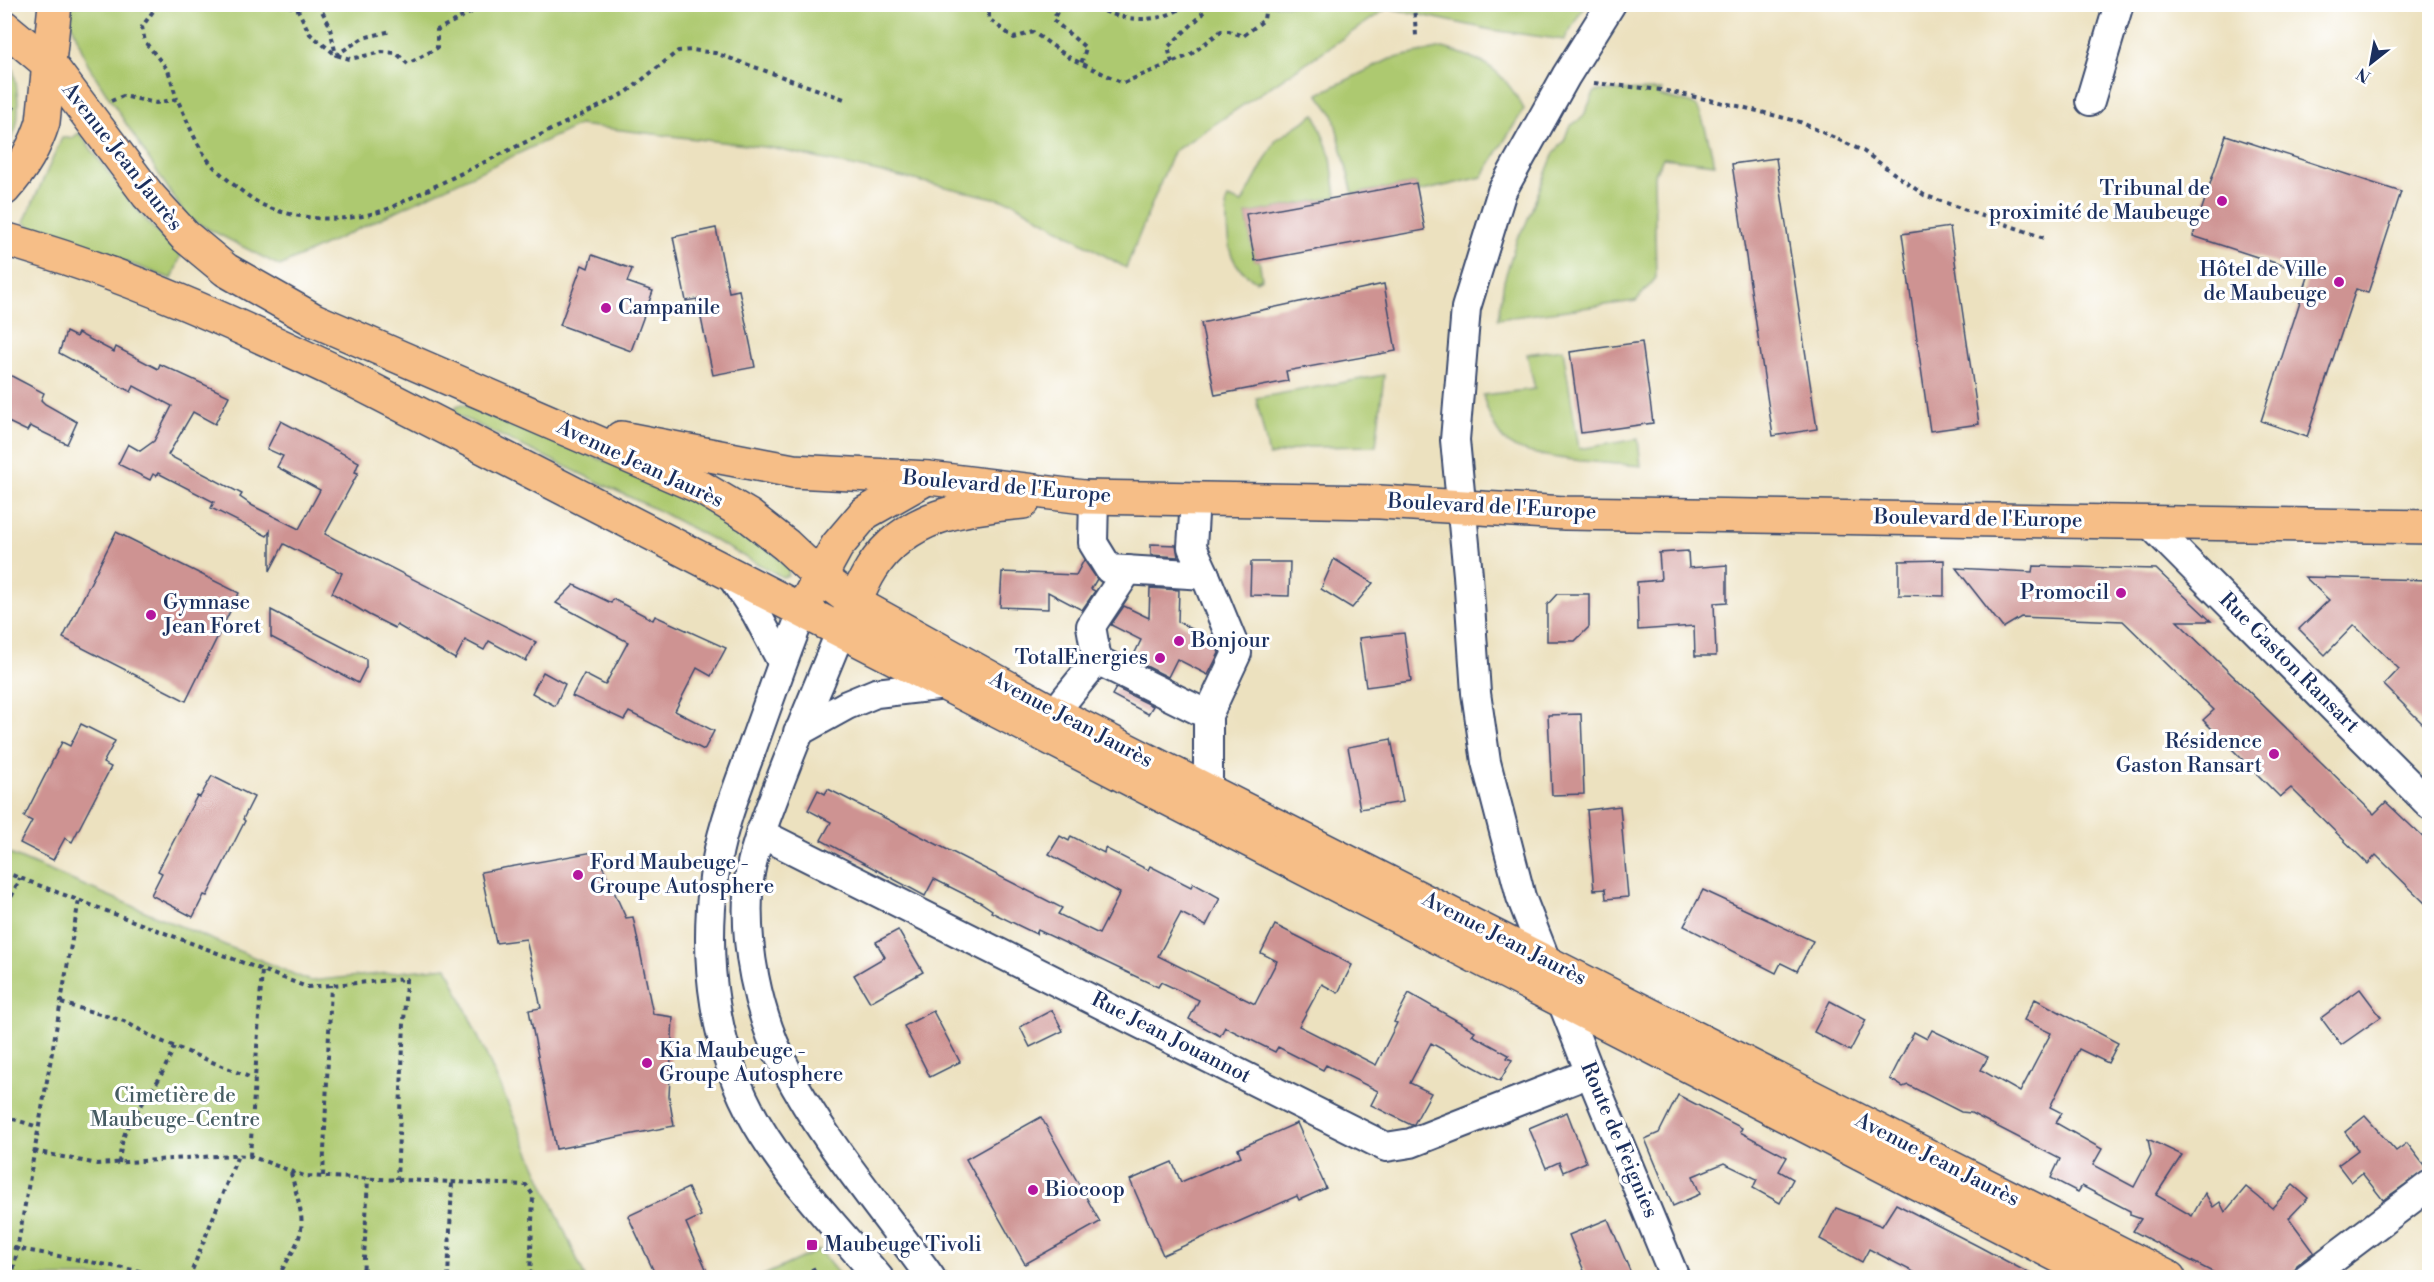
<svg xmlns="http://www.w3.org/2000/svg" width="2434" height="1282" viewBox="0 0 2434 1282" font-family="'Libre Bodoni',serif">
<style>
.green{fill:#adc970;stroke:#647c67;stroke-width:1.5}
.building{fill:#ce9392}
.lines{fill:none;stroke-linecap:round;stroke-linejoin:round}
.minor-casing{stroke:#3a4a6d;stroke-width:32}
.major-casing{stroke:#3a4a6d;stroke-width:36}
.path{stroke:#3a4a6d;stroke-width:4;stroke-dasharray:4.5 4.5;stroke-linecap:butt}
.minor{stroke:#fff;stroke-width:28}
.major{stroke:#f6be87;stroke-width:33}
.poi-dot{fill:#b5179e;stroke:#fff;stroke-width:2}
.labels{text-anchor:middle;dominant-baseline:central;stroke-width:6;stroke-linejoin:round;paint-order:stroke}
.street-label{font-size:21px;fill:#1b2f5e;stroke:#fff}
.poi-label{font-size:21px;fill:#1b2f5e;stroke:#fff;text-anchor:start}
.park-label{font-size:21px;fill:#475d63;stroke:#fff}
</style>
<rect width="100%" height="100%" fill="#fff"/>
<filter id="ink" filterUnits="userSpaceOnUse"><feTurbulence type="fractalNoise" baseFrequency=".0167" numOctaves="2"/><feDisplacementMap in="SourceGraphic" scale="12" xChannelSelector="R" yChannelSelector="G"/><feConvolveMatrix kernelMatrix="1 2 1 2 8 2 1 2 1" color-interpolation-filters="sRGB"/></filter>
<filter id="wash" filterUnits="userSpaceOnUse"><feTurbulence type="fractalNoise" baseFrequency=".008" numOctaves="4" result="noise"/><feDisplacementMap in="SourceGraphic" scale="24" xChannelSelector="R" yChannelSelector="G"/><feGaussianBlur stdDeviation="1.35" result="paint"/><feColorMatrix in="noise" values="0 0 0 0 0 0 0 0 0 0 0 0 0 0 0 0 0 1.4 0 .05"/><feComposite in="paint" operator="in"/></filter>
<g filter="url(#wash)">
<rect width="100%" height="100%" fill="#ece1bf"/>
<g class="green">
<polygon points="64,5 1585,5 1564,40 1492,30 1388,8 1173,152 1126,268 1012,202 772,148 579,125 280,266 187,218 88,65"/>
<path d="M1443,48c43,12 59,21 81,61l-42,68 -64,15 -2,-9 -63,11 -20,-80 -15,-20 72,-35z"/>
<path d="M5,54c12,14 16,55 11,73 -2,8 -8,17 -11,25z"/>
<path d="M1662,90l-3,6c11,3 28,4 37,10 7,5 15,47 19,58l-52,-6 -9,18 2,102 -20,23 -138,18 6,-38 13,-43 8,-12 29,-73 10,-12 5,-14 14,-10 12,-26z"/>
<path d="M1315,114l16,44 5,39 -90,17 9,46h4l3,18 -6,3c-34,-20 -27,-42 -30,-78l2,-5 14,5 34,-63z"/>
<path d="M79,133c32,42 62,88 102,122l-9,24 -142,-52 -6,-5 38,-84h10z"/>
<path d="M1563,349l16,100 59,-10 3,27c-29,-3 -117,-6 -136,-25 -12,-13 -18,-30 -22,-46l52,-6 -8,-35z"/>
<polygon points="1384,375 1376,446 1306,447 1269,456 1256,398"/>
<path d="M463,404c99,45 253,86 326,165l-1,7 -6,1 -119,-64 -206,-98 -1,-9z"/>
<polygon points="5,852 310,981 447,967 585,1277 5,1277"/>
<polygon points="819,1250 841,1277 760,1277"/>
</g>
<g id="blocks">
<g class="building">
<polygon points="2226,135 2401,192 2368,293 2356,289 2307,437 2261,421 2309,274 2193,236"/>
<polygon points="1776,158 1817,429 1773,436 1732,164"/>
<polygon points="1416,183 1425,230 1255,261 1246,214"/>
<polygon points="1950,227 1979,424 1930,431 1902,234"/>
<polygon points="716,228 729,292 739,290 755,367 713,375 697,299 686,301 673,237"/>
<polygon points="592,255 632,269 627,282 653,291 631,351 560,325 582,265 588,268"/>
<polygon points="1384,284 1396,351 1286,371 1288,381 1215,395 1201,323"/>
<polygon points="66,332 76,337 78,333 114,352 116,347 158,369 160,364 229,396 215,424 193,412 168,455 242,494 240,497 253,506 299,529 320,490 277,467 283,456 267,449 281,421 359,462 355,472 358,473 325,534 536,642 526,661 489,641 484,650 465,640 455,659 397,625 395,628 369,615 332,593 342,573 284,544 270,571 270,531 267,536 211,508 214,502 158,473 156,476 153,474 150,480 118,464 128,444 140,451 154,441 172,406 134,386 131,392 59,353"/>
<polygon points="1642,342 1653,423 1581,433 1570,352"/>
<polygon points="4,372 44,393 41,400 45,404 77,422 67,444 30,426 27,431 4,420"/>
<polygon points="116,532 239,593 186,701 63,638"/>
<polygon points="1151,544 1176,545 1178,557 1151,555"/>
<polygon points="1688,551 1689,568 1727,565 1727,602 1714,603 1716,656 1695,656 1694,626 1638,630 1637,582 1661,580 1659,553"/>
<polygon points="1334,559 1373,583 1352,608 1321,589"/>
<polygon points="1084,560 1097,579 1091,589 1095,591 1082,610 1048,592 1048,609 1000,607 1002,572 1076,575"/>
<polygon points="1944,560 1944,596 1899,595 1899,561"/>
<polygon points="1251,562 1290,562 1289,596 1250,595"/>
<polygon points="2033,566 2156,569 2211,621 2177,621 2374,814 2386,802 2430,844 2430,908 2376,855 2368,864 2291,788 2280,797 2203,720 2214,710 2123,621 2021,617 2003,628 1956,568 2032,572"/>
<polygon points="2305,577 2430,580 2430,731 2384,685 2399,669 2354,625 2325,655 2299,629 2329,600"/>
<polygon points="574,585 611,603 613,599 653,620 655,616 726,648 711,676 697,668 675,711 714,731 704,750 629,712 624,720 572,696 584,674 605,685 628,642 556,603"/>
<polygon points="1150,588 1179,590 1178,622 1214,640 1219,653 1208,675 1177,659 1168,677 1132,659 1141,640 1111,625 1124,606 1149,618"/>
<polygon points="1557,594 1589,594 1589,627 1575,641 1547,641 1547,605"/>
<polygon points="271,610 366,659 366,667 358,683 271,637"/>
<polygon points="1404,633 1411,681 1366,687 1359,638"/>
<polygon points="543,672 565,684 555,706 532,693"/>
<polygon points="1116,688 1153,706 1148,714 1112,695"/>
<polygon points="1581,714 1584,794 1552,795 1548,715"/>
<polygon points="81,724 115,741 103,763 111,767 72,842 65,838 53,860 20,843 32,821 24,817 62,742 70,746"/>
<polygon points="1391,739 1403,802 1360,809 1348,747"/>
<polygon points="212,776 254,797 243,819 245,821 207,896 204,895 193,917 151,895 162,873 158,871 197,796 200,797"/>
<polygon points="828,789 1062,908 1058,914 1099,934 1120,893 1049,854 1060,836 1069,841 1071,836 1104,853 1105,848 1148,870 1150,866 1191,887 1193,883 1220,898 1206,926 1181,913 1158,956 1255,1004 1277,961 1261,953 1275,925 1303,939 1352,965 1338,993 1322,984 1299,1026 1376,1065 1397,1023 1394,1022 1409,993 1475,1031 1472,1035 1509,1055 1507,1058 1512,1060 1500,1081 1431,1043 1410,1083 1431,1093 1414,1124 1411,1125 1371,1105 1378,1091 1326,1065 1323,1070 1278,1047 1275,1052 1225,1027 1220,1036 1189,1019 1199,1000 1161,982 1158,987 1038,930 1036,934 991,912 992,910 980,902 934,879 925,896 821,840 831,822 808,810 818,790 825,794"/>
<polygon points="1620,806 1628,897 1606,899 1605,889 1594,890 1587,810"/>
<polygon points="599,851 602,865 626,918 633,917 653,1014 673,1017 669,1097 674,1126 556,1149 529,1010 541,1008 526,939 496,943 481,872"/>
<polygon points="1703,890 1813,941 1797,971 1781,963 1776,973 1684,926"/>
<polygon points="898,930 923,972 870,1002 854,975 885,957 876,942"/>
<polygon points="2360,989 2381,1017 2341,1045 2321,1018"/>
<polygon points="2035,999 2118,1043 2108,1063 2079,1049 2050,1107 2062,1113 2056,1123 2102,1149 2093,1165 2134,1187 2151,1155 2148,1139 2182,1155 2156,1195 2192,1216 2205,1193 2213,1207 2220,1202 2225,1212 2246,1187 2272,1208 2293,1185 2308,1198 2289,1218 2314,1252 2297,1265 2291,1278 2224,1278 2133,1231 2141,1219 2130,1215 2130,1211 2082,1186 2078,1192 2051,1178 2060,1159 1971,1113 1961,1112 1908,1085 1903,1087 1890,1079 1914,1032 1927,1039 1932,1030 1988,1057 1981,1070 2020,1092 2051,1033 2024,1020"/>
<polygon points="1830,1001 1866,1020 1850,1051 1814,1032"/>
<polygon points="1052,1010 1063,1031 1030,1047 1020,1027"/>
<polygon points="933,1011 960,1062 930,1077 904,1026"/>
<polygon points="1678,1095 1742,1128 1740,1132 1787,1157 1779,1171 1793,1179 1780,1203 1753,1188 1757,1179 1724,1163 1693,1176 1700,1194 1673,1206 1645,1139 1659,1133"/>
<polygon points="1567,1112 1586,1162 1563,1172 1559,1162 1546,1168 1529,1128"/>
<polygon points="2365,1116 2396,1151 2407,1143 2427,1169 2383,1200 2362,1173 2351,1182 2338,1165 2358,1150 2345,1132"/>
<polygon points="1041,1117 1100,1222 1025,1264 966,1159"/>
<polygon points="1297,1123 1326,1188 1299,1200 1297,1196 1163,1255 1130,1180 1172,1162 1181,1182 1241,1156 1238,1149"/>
<polygon points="688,1188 701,1216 686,1223 710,1278 657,1278 628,1216"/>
<polygon points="1896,1204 1976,1245 2038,1278 1925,1278 1869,1249 1862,1262 1820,1239 1836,1208 1882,1226"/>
<polygon points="1608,1219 1633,1278 1587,1278 1569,1235"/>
</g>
</g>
</g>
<g filter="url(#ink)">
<use href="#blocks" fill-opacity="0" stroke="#3a4a6d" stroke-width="1.5"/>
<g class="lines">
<g class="minor-casing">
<g id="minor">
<polyline points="1611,4 1566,76 1502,191 1466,308 1455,440 1468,575 1476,693 1486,762 1521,897 1590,1073 1675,1278"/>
<polyline points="2090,101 2119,4"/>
<polyline points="1094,497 1093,543 1109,569 1205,575 1192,547 1195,498"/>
<polyline points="2148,522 2430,805"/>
<polyline points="730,574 756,613 782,662"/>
<polyline points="1205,575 1237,653 1208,715"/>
<path d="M803,610c-19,47 -35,94 -52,141 -15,41 -32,83 -37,127 -11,84 0,172 43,246 33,56 80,104 122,154"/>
<path d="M841,630c-21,53 -44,105 -64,159 -11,30 -24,60 -28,91 -6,62 8,134 37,189 38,74 97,141 145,209"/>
<polyline points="1097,660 1091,626 1128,570"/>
<polyline points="1054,713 1097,660 1208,715 1208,791"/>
<polyline points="798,732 847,705 876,693 946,685"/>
<polyline points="760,833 1386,1147 1411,1143 1590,1073"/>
<polyline points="2307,1278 2430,1185"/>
</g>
</g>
<g class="major-casing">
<g id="major">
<polyline points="4,27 51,66 148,195 185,236 226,270 314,320 700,487 749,516 786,545 819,576 855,603 1054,713 2169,1278"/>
<path d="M4,189c18,-20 31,-41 39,-67l12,-118"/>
<path d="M4,239c119,33 232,85 343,138l1755,901"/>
<polyline points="621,438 793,471 929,478 1084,497 1380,502 1565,513 2430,527"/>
<polyline points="810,595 837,546 865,513 927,478"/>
<path d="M845,623c9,-18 16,-38 27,-55 34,-53 93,-61 151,-66"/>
</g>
</g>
<g class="path">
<polyline points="158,4 142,27 145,42 168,70 177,99"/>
<polyline points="280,4 297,8 310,34 336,55 350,59 382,52 396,53 408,64 437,48 437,30 487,4"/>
<polyline points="318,4 329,24 336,55 363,38 391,31"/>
<polyline points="989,4 989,19 1014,38 1033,32 1070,58 1123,83 1190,55 1221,31 1229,31 1243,36 1264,20 1266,4"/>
<polyline points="1061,4 1053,20 1086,48 1081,64"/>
<path d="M1088,4c33,17 68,23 100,0"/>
<polyline points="1414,4 1416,36"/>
<polyline points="1172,63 1168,47 1203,14 1197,4"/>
<polyline points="1594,83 1662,90 1738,106 1800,122 1863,151 1924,195 2044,238"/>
<path d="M111,101l12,-5 33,7 21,-4c11,22 20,50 37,68 11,11 37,33 51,39 38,16 88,17 125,2l214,-104 23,-12 51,-41 14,-1 23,3 132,47"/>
<polyline points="4,104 15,109"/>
<polyline points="4,872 307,987 406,979 397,1179"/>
<polyline points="4,913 20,878"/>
<polyline points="61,1003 124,1021 156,1039 254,1079"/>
<polyline points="4,1116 38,1127"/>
<polyline points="34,1151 97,1164 232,1155 250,1156 304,1176 526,1185 533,1195 530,1278"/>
<polyline points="250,1156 262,970"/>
<path d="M119,1163c4,-40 14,-44 34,-75 9,-12 15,-27 21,-41"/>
<polyline points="323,1176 331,985"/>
<polyline points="4,1246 177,1278"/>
<polyline points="12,1278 79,900"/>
<polyline points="189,1278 238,1155"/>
<path d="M277,1278c31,-51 29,-48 14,-105"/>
<polyline points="363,1278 368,1178"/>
<polyline points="448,1278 452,1181"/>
<polyline points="795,1278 816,1268"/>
</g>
<use href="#minor" class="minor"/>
<use href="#major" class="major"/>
</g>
</g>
<g class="poi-dot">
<circle cx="2222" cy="201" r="6"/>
<circle cx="2339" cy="282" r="6"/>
<circle cx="606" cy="308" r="6"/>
<circle cx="2121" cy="593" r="6"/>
<circle cx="151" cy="615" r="6"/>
<circle cx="1179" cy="641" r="6"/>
<circle cx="1160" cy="658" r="6"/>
<circle cx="2274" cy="754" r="6"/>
<circle cx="578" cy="875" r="6"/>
<circle cx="647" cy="1063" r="6"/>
<circle cx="1033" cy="1190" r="6"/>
<rect x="806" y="1239" width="12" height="12" rx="3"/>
</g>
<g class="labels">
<g class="street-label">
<text transform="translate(122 157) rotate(52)">Avenue Jean Jaurès</text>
<text transform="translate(640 464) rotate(25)">Avenue Jean Jaurès</text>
<text transform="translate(1007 487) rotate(5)">Boulevard de l'Europe</text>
<text transform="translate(1492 507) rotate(3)">Boulevard de l'Europe</text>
<text transform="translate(1978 519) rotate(1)">Boulevard de l'Europe</text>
<text transform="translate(2289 663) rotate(45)">Rue Gaston Ransart</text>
<text transform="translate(1071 720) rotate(28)">Avenue Jean Jaurès</text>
<text transform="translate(1504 939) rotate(27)">Avenue Jean Jaurès</text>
<text transform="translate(1171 1038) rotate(27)">Rue Jean Jouannot</text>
<text transform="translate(1619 1140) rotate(67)">Route de Feignies</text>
<text transform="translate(1937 1160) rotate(27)">Avenue Jean Jaurès</text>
</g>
<g class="poi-label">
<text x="2210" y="189" text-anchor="end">Tribunal de<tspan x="2210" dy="24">proximité de Maubeuge</tspan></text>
<text x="2327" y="270" text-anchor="end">Hôtel de Ville<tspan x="2327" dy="24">de Maubeuge</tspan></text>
<text x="618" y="308">Campanile</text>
<text x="2109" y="593" text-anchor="end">Promocil</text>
<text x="163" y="603">Gymnase<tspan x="163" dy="24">Jean Foret</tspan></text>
<text x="1191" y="641">Bonjour</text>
<text x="1148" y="658" text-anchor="end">TotalEnergies</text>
<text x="2262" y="742" text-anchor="end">Résidence<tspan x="2262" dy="24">Gaston Ransart</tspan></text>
<text x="590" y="863">Ford Maubeuge -<tspan x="590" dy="24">Groupe Autosphere</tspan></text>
<text x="659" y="1051">Kia Maubeuge -<tspan x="659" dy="24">Groupe Autosphere</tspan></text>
<text x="1045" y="1190">Biocoop</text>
<text x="824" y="1245">Maubeuge Tivoli</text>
</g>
<g class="park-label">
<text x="175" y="1096">Cimetière de<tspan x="175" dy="24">Maubeuge-Centre</tspan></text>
</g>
</g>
<rect width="2434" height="1282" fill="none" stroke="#fff" stroke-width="24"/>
<g transform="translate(2371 63) rotate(211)" stroke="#ffffff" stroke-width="4.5" paint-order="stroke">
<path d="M0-4.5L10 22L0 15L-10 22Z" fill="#1b2f5e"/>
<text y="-9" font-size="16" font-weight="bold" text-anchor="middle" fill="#1b2f5e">N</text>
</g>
</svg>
